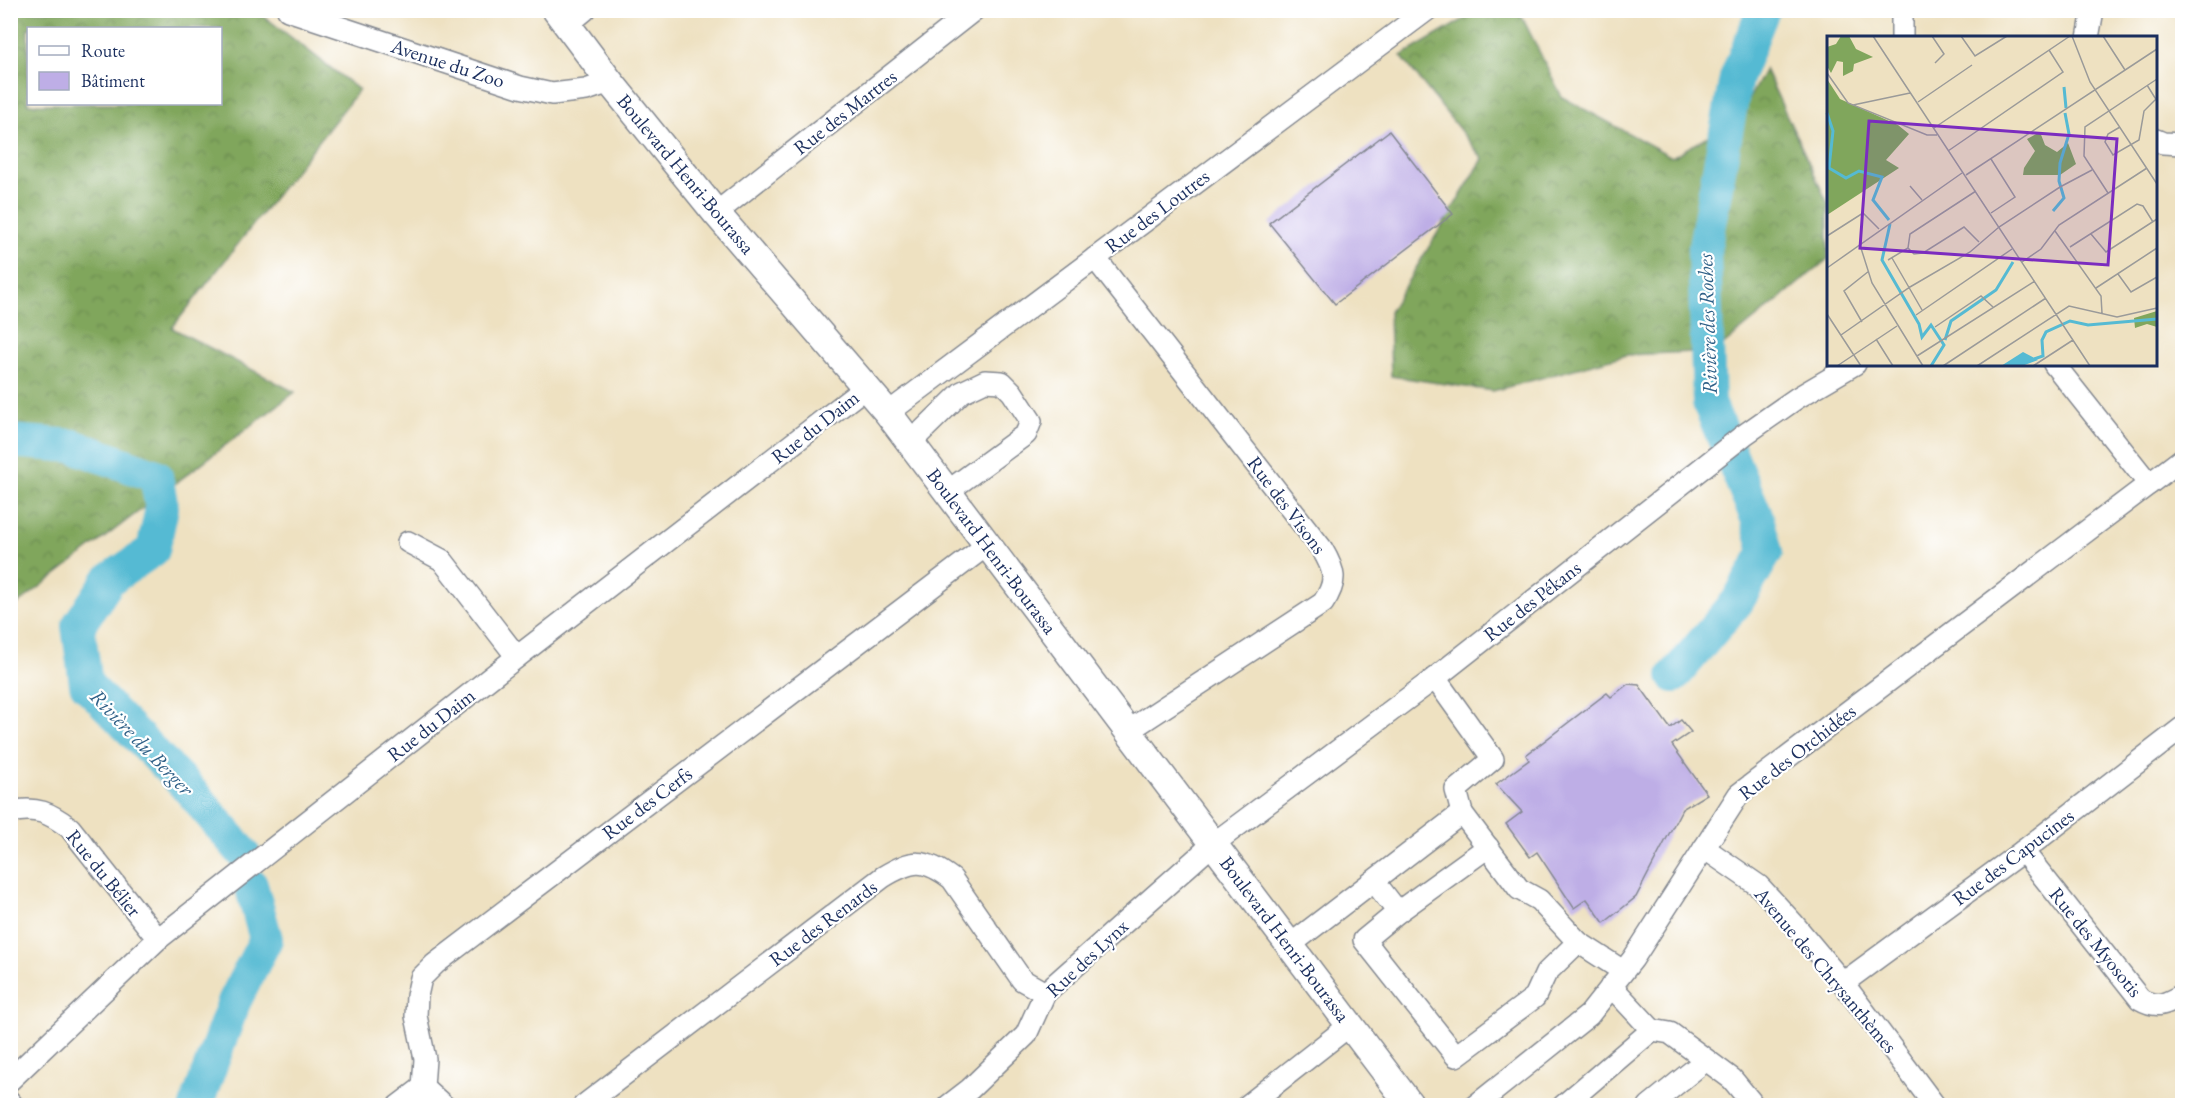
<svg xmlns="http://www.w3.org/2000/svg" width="2193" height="1116" viewBox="0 0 2193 1116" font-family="'EB Garamond',serif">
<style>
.forest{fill:url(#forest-crowns);stroke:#4e6a5d;stroke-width:1.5;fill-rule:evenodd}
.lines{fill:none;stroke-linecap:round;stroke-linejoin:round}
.river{stroke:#55bad3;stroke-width:34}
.building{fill:#beaee6}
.minor-casing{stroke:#848890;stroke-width:24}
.major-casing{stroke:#848890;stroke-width:30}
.minor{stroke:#fff;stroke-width:21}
.major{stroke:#fff;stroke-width:27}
.labels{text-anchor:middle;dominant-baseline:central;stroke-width:4.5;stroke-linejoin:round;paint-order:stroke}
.street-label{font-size:20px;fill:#1b2f5e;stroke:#fff}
.water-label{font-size:21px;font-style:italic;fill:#2f6087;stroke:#fff}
.inset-river{fill:none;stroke:#55bad3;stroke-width:3}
.inset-road{fill:none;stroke:#9a9a99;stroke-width:1.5}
.view{fill:#7b2cbf;fill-opacity:0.15;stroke:#7b2cbf;stroke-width:3}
.inset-edge{fill:none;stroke:#1b2f5e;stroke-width:3}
</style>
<defs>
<pattern id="forest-crowns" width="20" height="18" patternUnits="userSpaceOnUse" patternTransform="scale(1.5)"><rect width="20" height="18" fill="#80a65c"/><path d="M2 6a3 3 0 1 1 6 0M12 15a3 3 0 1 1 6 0" fill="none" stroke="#68884f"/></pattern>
</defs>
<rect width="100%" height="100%" fill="#fff"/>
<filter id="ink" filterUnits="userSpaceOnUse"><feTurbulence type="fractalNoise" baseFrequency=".0167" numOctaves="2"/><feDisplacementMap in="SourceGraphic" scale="12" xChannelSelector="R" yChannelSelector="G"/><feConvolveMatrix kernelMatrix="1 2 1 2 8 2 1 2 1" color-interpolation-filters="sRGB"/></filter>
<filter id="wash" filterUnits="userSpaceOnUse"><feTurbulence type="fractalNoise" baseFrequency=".008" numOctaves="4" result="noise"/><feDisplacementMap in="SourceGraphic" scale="24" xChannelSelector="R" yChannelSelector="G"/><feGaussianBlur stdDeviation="1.35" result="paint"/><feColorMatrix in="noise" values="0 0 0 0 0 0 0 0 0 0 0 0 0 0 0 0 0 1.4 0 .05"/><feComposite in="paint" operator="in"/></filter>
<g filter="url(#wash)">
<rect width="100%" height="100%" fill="#eee1c1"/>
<g class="forest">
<path d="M251,11l10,3 98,76 -187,238 123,64 -284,217v-598zM28,28h192v76h-192z"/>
<polygon points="1478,11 1519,11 1562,97 1672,157 1738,119 1765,69 1828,204 1828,259 1716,351 1626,355 1493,391 1391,376 1389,312 1483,159 1401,56"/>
</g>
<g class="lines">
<g class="river">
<polyline points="10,441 73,446 156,476 162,508 153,550 109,580 78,626 86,684 189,789 243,853"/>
<polyline points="1674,676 1737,602 1766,552 1757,518 1709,403 1704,251 1736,78 1763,10"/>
<polyline points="196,1106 234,1002 266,939 251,885"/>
</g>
</g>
<g id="blocks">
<g class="building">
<polygon points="1389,131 1453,214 1335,304 1269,223"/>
<polygon points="1628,684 1639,685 1670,728 1681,720 1691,732 1672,745 1707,794 1682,809 1636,897 1604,923 1587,899 1574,908 1537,852 1530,857 1506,824 1522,812 1496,784 1529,760 1526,755 1607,693 1611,697"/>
</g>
</g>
</g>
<g filter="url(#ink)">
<use href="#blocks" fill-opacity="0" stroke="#848890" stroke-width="1.5"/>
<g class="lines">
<g class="minor-casing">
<g id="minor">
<polyline points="288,10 520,87 552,94 586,90 610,82"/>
<polyline points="1902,10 1902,38"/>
<polyline points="567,25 585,10"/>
<polyline points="2088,38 2093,10"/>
<polyline points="2156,140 2163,143 2182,144"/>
<polyline points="716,213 974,10"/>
<path d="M1095,258l227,291c13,22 16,32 1,54l-195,128"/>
<polyline points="2054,364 2149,484"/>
<polyline points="888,413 1427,10"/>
<polyline points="910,443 962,392 985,381 1002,382 1012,392 1031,421 1026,434 947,492"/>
<polyline points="408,542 442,560 517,657"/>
<polyline points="1435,678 1493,759 1456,790 1462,813"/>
<path d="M10,812c27,-6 40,1 60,16l88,111"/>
<polyline points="1704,848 1759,886 1792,922 1843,983 1935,1106"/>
<path d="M2023,851l117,148c17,10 26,5 42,-4"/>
<polyline points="1374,881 1398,912 1488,847"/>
<polyline points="1398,912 1364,940 1456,1056 1535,997 1546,973 1578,942"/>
<polyline points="1290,945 1462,813 1519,889 1539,900 1578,942 1623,971"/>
<polyline points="1843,983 2023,851 2182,728"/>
<polyline points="1652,1030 1670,1033 1732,1079 1751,1102 1747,1106"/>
<polyline points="10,1080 158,939 517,657 866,387"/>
<polyline points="423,1087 444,1106"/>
<polyline points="10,1102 13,1106"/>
<polyline points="398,1106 423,1087 425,1059 416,1016 417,996 421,978 435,964 987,545"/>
<path d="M583,1106l300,-229c30,-18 41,-19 69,2l70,101 23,13"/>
<polyline points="948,1106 970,1089 1026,1035 1045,993 1213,844 1435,678 1744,435 1797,398 1855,364"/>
<polyline points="1247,1106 1350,1025"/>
<polyline points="1475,1106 1589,1015 1633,959 1739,794 2182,459"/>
<polyline points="1563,1106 1652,1030 1611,986"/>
<polyline points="1649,1106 1706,1060"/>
</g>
</g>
<g class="major-casing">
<polyline id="major" points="556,10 610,82 716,213 888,413 1411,1106"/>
</g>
<use href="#minor" class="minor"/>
<use href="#major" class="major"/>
</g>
</g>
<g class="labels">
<g class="street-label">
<text transform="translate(448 63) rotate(18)">Avenue du Zoo</text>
<text transform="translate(845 112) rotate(-38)">Rue des Martres</text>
<text transform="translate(686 174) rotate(50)">Boulevard Henri-Bourassa</text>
<text transform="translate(1157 211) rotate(-37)">Rue des Loutres</text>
<text transform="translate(815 427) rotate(-38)">Rue du Daim</text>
<text transform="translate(1287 505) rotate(53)">Rue des Visons</text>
<text transform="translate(992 551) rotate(53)">Boulevard Henri-Bourassa</text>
<text transform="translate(1532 601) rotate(-38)">Rue des Pékans</text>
<text transform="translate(431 725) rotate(-38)">Rue du Daim</text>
<text transform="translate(1797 752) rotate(-38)">Rue des Orchidées</text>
<text transform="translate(647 803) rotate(-37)">Rue des Cerfs</text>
<text transform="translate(2013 857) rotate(-37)">Rue des Capucines</text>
<text transform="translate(104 873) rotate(51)">Rue du Bélier</text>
<text transform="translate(823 923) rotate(-37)">Rue des Renards</text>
<text transform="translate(1285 939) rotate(53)">Boulevard Henri-Bourassa</text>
<text transform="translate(2096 942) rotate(51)">Rue des Myosotis</text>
<text transform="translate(1087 958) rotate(-43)">Rue des Lynx</text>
<text transform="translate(1826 970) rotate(50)">Avenue des Chrysanthèmes</text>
</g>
<g class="water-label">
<text transform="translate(1707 324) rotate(-92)">Rivière des Roches</text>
<text transform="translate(142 742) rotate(46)">Rivière du Berger</text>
</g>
</g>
<g transform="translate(1827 36)">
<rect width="330" height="330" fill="#eee1c1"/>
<path d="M14,0h8l7,13 17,8 -19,7 -1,7 -10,5v-14l-6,-1 -6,12 -4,-7v-19l9,-3zM0,43l13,20 58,26 11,9 -23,26 13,8 -72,47zM213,96l5,13 12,7 11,-9 8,21 -16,11h-37l1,-7 11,-17 -8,-12zM330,275v16l-10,-3 -12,4 -1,-10z" fill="#80a65c"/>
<path d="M196,316l15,8 -16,6h-21z" fill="#55bad3"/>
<path class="inset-river" d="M237,51l2,21M0,77l6,18 -4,37 17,10 13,-7 23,6 -9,23 16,20M226,175l11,-13 -5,-17 1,-18 9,-29 -4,-21M63,188l-8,36 37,64 3,13 9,-12 13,20 -13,21M118,304l6,-19 45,-31 17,-28M207,323l9,-3 -1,-16 4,-8 24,-11 18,4 69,-6"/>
<path class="inset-road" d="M46,0l217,330M105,0l12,18 -9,9M134,0l14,20 32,-20M245,0l18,46 67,102M276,0l22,34M0,37l21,30 79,32h10M320,49l10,16M91,66l54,-37M26,69l57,-12M293,91l-12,7 -3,8 8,13 26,-15 5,-29 12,-12M107,92l136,-92M121,115l115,-79 -14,-22M164,123l24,38 -24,16M139,139l191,-126M83,150l12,14M281,157l-24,-37 1,-29 72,-48M228,195l46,65 1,17M264,198l15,18 51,-33M0,200l36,-23 16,16M33,209l12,38 51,83M243,211l67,-43 6,2 10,16M81,212l6,6 9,-1 41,-26 15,15M65,222l30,52M61,224l20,-12 2,-14 66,-43M195,226l19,-13 18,-24 88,-57M0,232l135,-95M291,238l13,18 26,-15M269,252l61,-40M0,278l34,52M89,279l96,-66M35,286l-18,-31 25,-20M108,291l46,-31 12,11M14,299l69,-48 60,-35 29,-25 61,-40 32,-17M49,303l17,27M90,320l118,-75M10,330l60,-40M116,330l103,-68M150,330l92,-60 48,11 40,-9M206,330l40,-26"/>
<path class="view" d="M42,85l248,18 -9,126 -248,-17z"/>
<rect width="330" height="330" class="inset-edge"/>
</g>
<rect width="2193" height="1116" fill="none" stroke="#fff" stroke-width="36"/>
<rect x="27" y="27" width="195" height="78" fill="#ffffff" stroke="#a4acbf" stroke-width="1.5"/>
<rect x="39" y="46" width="30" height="9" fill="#ffffff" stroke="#a4acbf" stroke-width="1.5"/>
<text x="81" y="57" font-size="18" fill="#1b2f5e">Route</text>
<rect x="39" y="72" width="30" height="18" fill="#beaee6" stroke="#a4acbf" stroke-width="1.5"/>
<text x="81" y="87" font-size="18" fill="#1b2f5e">Bâtiment</text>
</svg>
